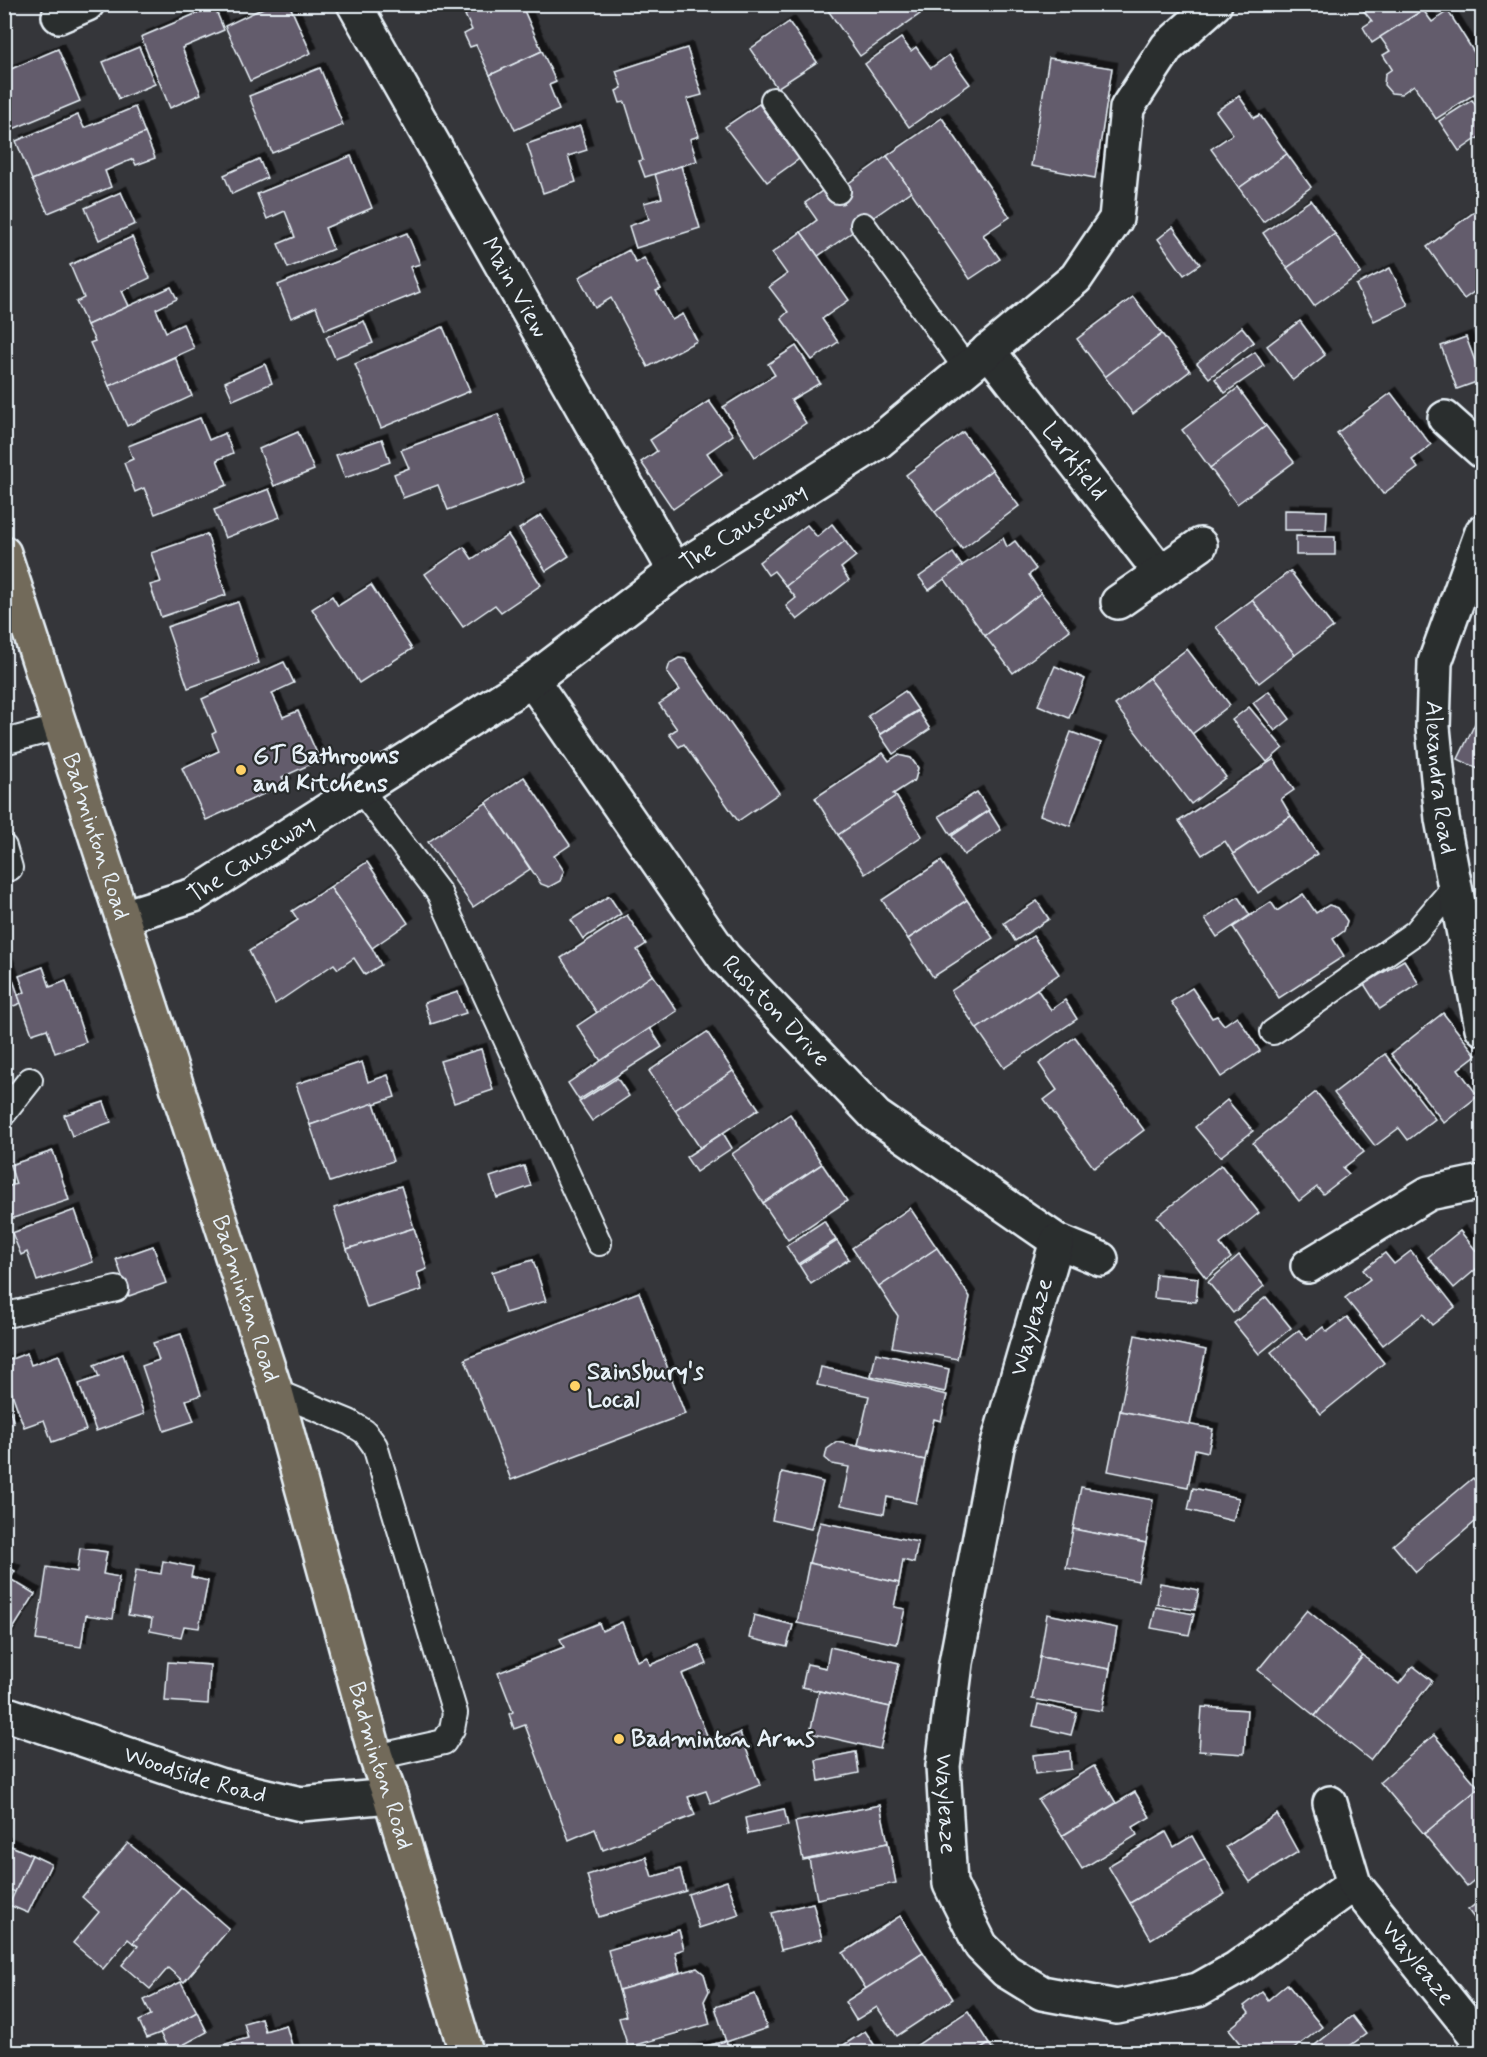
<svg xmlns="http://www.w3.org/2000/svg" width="1487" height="2057" viewBox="0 0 1487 2057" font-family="Mynerve,sans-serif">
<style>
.building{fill:#635c6c;stroke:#e8f1f8;stroke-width:1.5;filter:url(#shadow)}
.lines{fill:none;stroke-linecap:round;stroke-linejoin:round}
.service-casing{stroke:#e8f1f8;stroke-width:28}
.minor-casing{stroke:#e8f1f8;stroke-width:38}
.primary-casing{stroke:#e8f1f8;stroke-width:38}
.service{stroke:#2a2d2e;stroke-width:24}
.minor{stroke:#2a2d2e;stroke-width:33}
.primary{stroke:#726b5a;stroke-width:33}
.poi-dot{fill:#ffd166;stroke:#2a2d2e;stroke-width:2}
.labels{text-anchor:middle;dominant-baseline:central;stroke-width:4.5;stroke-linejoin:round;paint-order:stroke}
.street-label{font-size:24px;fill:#e8f1f8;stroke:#2a2d2e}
.poi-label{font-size:24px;font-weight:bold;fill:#e8f1f8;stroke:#2a2d2e;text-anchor:start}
</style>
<defs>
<filter id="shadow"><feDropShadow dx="5.5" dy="-5.5" stdDeviation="0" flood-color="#0009"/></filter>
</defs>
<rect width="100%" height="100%" fill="#35363a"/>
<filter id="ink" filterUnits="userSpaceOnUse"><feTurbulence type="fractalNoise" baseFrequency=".0167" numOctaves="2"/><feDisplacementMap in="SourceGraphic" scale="12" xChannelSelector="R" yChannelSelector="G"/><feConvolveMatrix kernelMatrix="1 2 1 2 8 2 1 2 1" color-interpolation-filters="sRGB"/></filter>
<g filter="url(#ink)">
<g class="building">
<polygon points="272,4 289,4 311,53 250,81 225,26"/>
<polygon points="488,4 521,4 542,51 490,75 476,45 470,47 464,34 472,30 465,15"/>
<polygon points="833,4 913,4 920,14 860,56 827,9"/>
<polygon points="1369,4 1420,4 1423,10 1372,43 1363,27 1372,21 1362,9"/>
<polygon points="214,6 224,30 182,48 201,94 170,108 141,37"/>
<polygon points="1423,10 1432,22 1448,11 1482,65 1482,89 1436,119 1414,85 1401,94 1391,93 1384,85 1385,74 1392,69 1383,55 1390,51 1380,37"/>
<polygon points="789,22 817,62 777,88 750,49"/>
<polygon points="901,38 911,51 916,47 931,68 949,55 970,84 909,127 865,64"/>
<polygon points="139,47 155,84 119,99 103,62"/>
<polygon points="687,48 702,95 687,99 699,136 690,139 697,161 645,177 639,161 643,160 625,102 620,103 616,91 622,88 616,71"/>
<polygon points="58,49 80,101 13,129 4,110 4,72"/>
<polygon points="542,51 556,82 549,85 559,110 515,130 490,75"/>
<polygon points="1049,58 1112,68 1095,178 1031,166"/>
<polygon points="320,68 343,125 272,153 249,96"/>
<polygon points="1239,96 1254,118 1260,115 1287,154 1239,188 1211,149 1233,134 1216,111"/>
<polygon points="1472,100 1482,115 1482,135 1459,151 1439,121"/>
<polygon points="759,104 799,159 767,182 725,127"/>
<polygon points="135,107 145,133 32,180 16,141 78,115 84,128"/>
<polygon points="942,118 1010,217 983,235 1000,259 970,279 887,156"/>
<polygon points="580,126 587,150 568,156 576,182 543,193 527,144"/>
<polygon points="145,133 155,158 136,165 133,159 105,171 111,187 48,213 32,180"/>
<polygon points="1287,154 1311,187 1263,222 1239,188"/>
<polygon points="351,156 372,208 325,228 333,249 288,268 278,244 295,237 285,211 267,219 257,194"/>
<polygon points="887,156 911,191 818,256 801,232 817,220 805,203 825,189 829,197"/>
<polygon points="259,159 267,178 232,194 224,175"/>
<polygon points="681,166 700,228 636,248 629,226 649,219 644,203 662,198 655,174"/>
<polygon points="121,192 135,224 99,240 85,208"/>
<polygon points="1311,200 1335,234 1287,268 1263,233"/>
<polygon points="1481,207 1482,286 1464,299 1427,247"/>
<polygon points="1173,227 1200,264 1184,275 1158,239"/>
<polygon points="801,232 849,300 822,319 838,342 812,360 781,318 788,312 769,287 787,274 772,253"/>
<polygon points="407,233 420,264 410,267 420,292 325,330 316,307 291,318 278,285"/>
<polygon points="1335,234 1361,273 1314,306 1287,268"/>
<polygon points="132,237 150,278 122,291 129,306 87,325 76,302 84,298 70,265"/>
<polygon points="629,250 636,263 644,258 661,289 656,291 672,320 683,314 697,341 648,367 611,298 595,308 579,277"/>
<polygon points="1390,268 1408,305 1374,321 1356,285"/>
<polygon points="171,287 177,299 156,309 166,332 183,324 194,348 109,386 90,343 95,341 87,325"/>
<polygon points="1133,297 1162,334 1105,377 1077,339"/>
<polygon points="364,321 373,343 335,358 326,337"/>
<polygon points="1300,321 1325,355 1293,380 1267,346"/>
<polygon points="443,327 470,391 381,428 355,364"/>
<polygon points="1242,327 1254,342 1209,378 1197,363"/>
<polygon points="1162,334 1190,371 1133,414 1105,377"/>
<polygon points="1466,337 1482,380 1457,389 1441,346"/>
<polygon points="796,346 820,383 791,400 806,423 755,457 723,407 775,375 768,364"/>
<polygon points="1255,352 1264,366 1225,393 1215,379"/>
<polygon points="175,357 192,396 127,426 109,386"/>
<polygon points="265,364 272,383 233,400 225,382"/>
<polygon points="1238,388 1266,426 1210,468 1182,430"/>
<polygon points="1391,393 1431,445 1412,460 1418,468 1383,494 1337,433"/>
<polygon points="709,401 733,435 707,453 722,475 673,509 641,462 657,451 650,440"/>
<polygon points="498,414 524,482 448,510 438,485 403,498 394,474 409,468 401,450"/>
<polygon points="200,418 209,440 225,433 233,453 217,460 227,485 155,514 144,488 135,492 124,463 133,459 128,446"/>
<polygon points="1266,426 1294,462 1237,504 1210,468"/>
<polygon points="298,432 314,470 274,486 259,449"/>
<polygon points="963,432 992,470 935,512 906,475"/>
<polygon points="382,439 390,462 345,478 336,455"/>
<polygon points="992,470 1019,506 962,549 935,512"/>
<polygon points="269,489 280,517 225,538 214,510"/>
<polygon points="1284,510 1327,511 1326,530 1284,530"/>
<polygon points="541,515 569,556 546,571 519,529"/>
<polygon points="832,524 845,541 786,586 774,571 768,575 759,562 807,525 817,537"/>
<polygon points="207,534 226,595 161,617 150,585 161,582 151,553"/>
<polygon points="508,535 541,585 501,612 495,605 463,627 425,574 464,547 472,559"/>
<polygon points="1296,536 1335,537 1335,555 1296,555"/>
<polygon points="1003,538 1007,547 1015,541 1036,569 1029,575 1041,593 985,636 944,578"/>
<polygon points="845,541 856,556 841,568 849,580 797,620 786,606 796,598 786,586"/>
<polygon points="953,553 962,566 929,590 919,577"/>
<polygon points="1290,571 1333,627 1295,655 1252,600"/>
<polygon points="371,585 412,649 359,683 312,609 332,596 338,606"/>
<polygon points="1041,593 1070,630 1013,673 985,636"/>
<polygon points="1252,600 1295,655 1259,683 1216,627"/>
<polygon points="238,602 259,663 188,688 167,627"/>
<polygon points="1187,649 1230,705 1192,734 1149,678"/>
<polygon points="679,658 685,659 779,793 738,821 684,744 679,747 669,734 677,729 659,704 680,690 667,672 670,663"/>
<polygon points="284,662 294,683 272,693 283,717 298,711 320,760 282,777 286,784 206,820 182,768 219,751 212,734 216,732 202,699"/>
<polygon points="1055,666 1085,679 1069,718 1038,705"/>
<polygon points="1149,678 1226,777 1191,804 1115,705"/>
<polygon points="905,691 918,710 880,734 868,716"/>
<polygon points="1269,691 1290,719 1275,731 1253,703"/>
<polygon points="1249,707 1283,748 1267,762 1232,720"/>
<polygon points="1482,709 1482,771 1458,759"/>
<polygon points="918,711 930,729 893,754 880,735"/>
<polygon points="1071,732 1101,743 1070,826 1040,815"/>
<polygon points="883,753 889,761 898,755 911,758 918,768 915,780 893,794 896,796 838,835 815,798"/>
<polygon points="1274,759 1294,790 1281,799 1291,816 1233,854 1225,841 1202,855 1179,821"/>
<polygon points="524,777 570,845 554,856 564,871 560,881 549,887 541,884 486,803"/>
<polygon points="977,792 989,810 951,835 939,816"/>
<polygon points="896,796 922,836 865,874 838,835"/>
<polygon points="486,803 530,869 473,907 428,842"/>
<polygon points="989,811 1001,830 964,855 952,836"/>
<polygon points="1291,816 1317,854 1258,893 1233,854"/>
<polygon points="941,861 967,900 908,939 882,900"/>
<polygon points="367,862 408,923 372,948 330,887"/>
<polygon points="330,887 372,948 381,965 365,975 354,958 338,969 334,964 275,1004 249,951 298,920 292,911"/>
<polygon points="1303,894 1316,913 1329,905 1338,908 1347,921 1344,931 1333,939 1344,956 1279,998 1233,927 1271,902 1277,911"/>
<polygon points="609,896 621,914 583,939 571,920"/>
<polygon points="1238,897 1250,915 1217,937 1205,919"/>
<polygon points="967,900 993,938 933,977 908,939"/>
<polygon points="1037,901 1049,919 1015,941 1004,923"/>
<polygon points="627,915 646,944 637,950 653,975 597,1013 561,958"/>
<polygon points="1033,936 1059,974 977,1029 951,991"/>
<polygon points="1404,960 1419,984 1380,1009 1364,984"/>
<polygon points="7,963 21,1003 4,1010 4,964"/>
<polygon points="43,967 50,987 66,981 86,1042 55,1053 47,1029 32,1034 18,995 25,992 19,976"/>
<polygon points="653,975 677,1011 601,1061 577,1026"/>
<polygon points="1192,988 1212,1018 1217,1016 1224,1025 1237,1016 1260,1051 1221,1077 1171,1002"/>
<polygon points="1037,989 1051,1010 1065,1000 1077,1019 1004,1068 977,1029"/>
<polygon points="458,992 466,1013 431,1024 424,1003"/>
<polygon points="1443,1013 1476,1055 1458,1069 1478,1096 1444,1123 1391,1054"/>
<polygon points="650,1028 662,1047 579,1100 568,1083"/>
<polygon points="707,1032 733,1071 675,1110 649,1071"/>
<polygon points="1075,1037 1144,1130 1094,1168 1044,1100 1057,1090 1039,1064"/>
<polygon points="481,1049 493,1090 454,1103 440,1061"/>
<polygon points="1385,1054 1435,1119 1408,1140 1399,1128 1375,1146 1334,1093"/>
<polygon points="362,1062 368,1082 388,1075 395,1097 310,1125 296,1084"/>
<polygon points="733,1071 759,1109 700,1148 675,1110"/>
<polygon points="617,1078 629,1096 592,1121 579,1102"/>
<polygon points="1316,1092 1364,1152 1343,1168 1349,1174 1323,1194 1317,1187 1299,1201 1253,1143"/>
<polygon points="1227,1100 1253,1131 1220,1157 1195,1127"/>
<polygon points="104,1102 111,1122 72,1136 64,1115"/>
<polygon points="374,1103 393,1161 330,1182 310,1125"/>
<polygon points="790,1114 822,1164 763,1203 732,1154"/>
<polygon points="723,1133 732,1148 696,1172 686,1157"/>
<polygon points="53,1151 69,1200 4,1221 4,1188 16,1184 10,1165"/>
<polygon points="822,1164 847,1201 788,1240 763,1203"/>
<polygon points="1221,1165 1259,1213 1220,1244 1231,1258 1206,1278 1157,1217"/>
<polygon points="524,1166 531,1186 497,1198 490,1177"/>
<polygon points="401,1186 414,1228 347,1249 334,1208"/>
<polygon points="910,1208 937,1248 879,1287 852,1248"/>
<polygon points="75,1210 93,1262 37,1281 27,1252 21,1255 12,1233"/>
<polygon points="824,1221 836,1240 798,1264 786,1246"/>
<polygon points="414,1228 427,1269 417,1273 422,1290 367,1308 347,1249"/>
<polygon points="1460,1231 1482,1258 1482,1264 1454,1288 1428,1257"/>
<polygon points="837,1241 849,1259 811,1284 799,1265"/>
<polygon points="153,1246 166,1283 129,1296 116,1259"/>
<polygon points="937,1248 970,1297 957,1359 892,1347 898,1316 879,1287"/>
<polygon points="1411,1251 1455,1307 1432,1325 1423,1314 1383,1345 1345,1298 1370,1279 1363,1270 1385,1253 1394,1264"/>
<polygon points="1239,1255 1264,1286 1233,1313 1208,1282"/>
<polygon points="533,1260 546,1301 505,1313 492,1272"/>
<polygon points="1156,1274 1198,1278 1196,1302 1154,1298"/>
<polygon points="639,1292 685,1414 511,1480 465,1359"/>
<polygon points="1266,1297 1291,1328 1259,1354 1234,1323"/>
<polygon points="1347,1317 1384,1363 1321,1414 1271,1352 1299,1330 1307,1340 1323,1327 1327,1332"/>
<polygon points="181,1334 201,1395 186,1400 194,1421 164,1431 142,1366 159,1360 153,1343"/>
<polygon points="1135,1335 1206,1350 1190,1425 1120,1411"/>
<polygon points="27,1353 31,1365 59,1355 86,1430 52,1442 44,1420 24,1427 4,1371 4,1362"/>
<polygon points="876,1353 949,1369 945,1392 871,1376"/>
<polygon points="123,1354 144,1414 96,1431 79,1384 99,1377 94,1365"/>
<polygon points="821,1367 947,1395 941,1421 934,1419 925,1460 858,1445 869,1396 817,1385"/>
<polygon points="4,1393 14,1423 4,1426"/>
<polygon points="1120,1411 1213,1429 1208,1452 1195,1449 1188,1487 1108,1471"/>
<polygon points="837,1442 925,1460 916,1503 887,1497 884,1514 841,1505 849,1467 832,1464 825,1458 827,1449"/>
<polygon points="782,1472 823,1482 811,1529 772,1520"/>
<polygon points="1473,1478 1482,1490 1482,1516 1416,1572 1393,1545"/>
<polygon points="1081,1487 1153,1500 1146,1543 1073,1529"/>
<polygon points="1193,1488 1239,1498 1233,1521 1188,1510"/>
<polygon points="820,1522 918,1542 914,1563 903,1560 899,1583 809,1563"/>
<polygon points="1073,1529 1146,1543 1138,1581 1066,1568"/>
<polygon points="80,1548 107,1552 103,1574 119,1577 113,1619 86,1615 81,1647 36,1640 47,1567 77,1572"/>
<polygon points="163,1561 193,1567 191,1577 208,1581 199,1628 184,1626 181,1637 150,1631 152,1619 128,1615 136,1570 161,1574"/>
<polygon points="809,1563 899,1583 894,1607 905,1609 897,1644 797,1623"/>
<polygon points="4,1565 15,1571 10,1579 35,1594 8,1637 4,1635"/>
<polygon points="1160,1583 1199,1590 1195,1610 1157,1604"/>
<polygon points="1156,1607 1194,1614 1189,1635 1151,1628"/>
<polygon points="1307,1610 1363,1656 1315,1716 1258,1670"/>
<polygon points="1047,1614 1117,1628 1110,1669 1040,1657"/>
<polygon points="754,1615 793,1625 787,1647 749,1638"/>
<polygon points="622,1622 637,1661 647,1657 650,1665 699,1645 707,1664 682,1674 711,1745 740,1733 760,1785 711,1804 706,1791 688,1797 695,1815 603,1850 595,1829 569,1840 525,1725 514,1729 509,1714 513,1712 498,1673 564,1647 560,1639 599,1623 602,1631"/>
<polygon points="830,1647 899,1663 890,1707 802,1687 807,1664 826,1668"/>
<polygon points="1363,1656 1399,1684 1413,1666 1432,1681 1370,1760 1315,1716"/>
<polygon points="1040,1657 1110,1669 1102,1711 1032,1699"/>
<polygon points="168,1662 210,1665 208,1704 165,1701"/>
<polygon points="819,1691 890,1707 880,1749 810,1733"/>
<polygon points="1038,1704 1077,1713 1071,1735 1033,1726"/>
<polygon points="1202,1707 1247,1710 1244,1754 1199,1751"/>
<polygon points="1434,1735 1479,1788 1424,1834 1380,1782"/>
<polygon points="1070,1751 1071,1769 1035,1774 1033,1755"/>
<polygon points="856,1752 859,1773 819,1781 816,1760"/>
<polygon points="1094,1766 1116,1803 1062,1836 1038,1800"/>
<polygon points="1479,1788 1482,1792 1482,1874 1467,1886 1424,1834"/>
<polygon points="1135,1792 1150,1817 1133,1827 1137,1835 1082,1869 1062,1836"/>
<polygon points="880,1805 888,1843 803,1860 795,1822"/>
<polygon points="784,1809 788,1826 748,1834 745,1818"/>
<polygon points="1277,1814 1298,1852 1250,1882 1226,1847"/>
<polygon points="1166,1832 1174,1847 1192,1836 1205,1859 1130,1903 1108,1866"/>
<polygon points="4,1843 32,1855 15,1892 4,1887"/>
<polygon points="128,1843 181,1887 133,1943 128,1939 103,1969 73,1943 99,1912 82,1897"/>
<polygon points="888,1843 896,1883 817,1899 809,1859"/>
<polygon points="32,1855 51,1864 28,1913 9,1905"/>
<polygon points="646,1857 652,1877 680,1869 686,1891 599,1917 587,1875"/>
<polygon points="1205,1859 1225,1894 1151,1939 1130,1903"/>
<polygon points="727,1881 739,1915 699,1928 688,1894"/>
<polygon points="181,1887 229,1929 184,1982 168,1968 150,1989 122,1965 138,1946 133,1943"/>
<polygon points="1482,1899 1482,1929 1468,1910"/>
<polygon points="813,1903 822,1939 781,1950 772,1913"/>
<polygon points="900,1916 923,1952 866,1989 843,1953"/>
<polygon points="679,1930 684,1949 675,1952 680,1972 619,1990 608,1950"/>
<polygon points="923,1952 953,1999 897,2036 877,2007 856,2020 845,2002"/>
<polygon points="697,1968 704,1974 709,1991 704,2001 710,2024 628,2047 619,2018 626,2016 619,1990"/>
<polygon points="181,1982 197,2012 160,2033 147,2038 139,2021 151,2015 144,2000"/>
<polygon points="1287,1984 1322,2027 1290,2052 1248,2052 1229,2029 1249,2013 1244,2006 1262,1992 1268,2000"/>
<polygon points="755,1994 767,2028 726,2042 715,2007"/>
<polygon points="968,2011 989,2044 976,2052 907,2052"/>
<polygon points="197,2012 207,2032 170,2052 160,2033"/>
<polygon points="1352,2016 1366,2034 1344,2050 1346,2052 1306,2052"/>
<polygon points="261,2018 265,2031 286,2025 294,2052 224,2052 222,2045 248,2038 244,2023"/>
<polygon points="865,2031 879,2052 833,2052"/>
<polygon points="726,2041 729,2052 683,2052"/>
<polygon points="989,2044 995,2052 976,2052"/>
</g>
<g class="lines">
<g class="service-casing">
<g id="service">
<polyline points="773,100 838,191"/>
<polyline points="863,225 966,368"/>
<polyline points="4,742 61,727"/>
<polyline points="360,789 439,893 599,1243"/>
<polyline points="4,847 10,868"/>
<polyline points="1273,1032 1416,932 1455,886"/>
<polyline points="4,1113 30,1080"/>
<polyline points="4,1310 11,1314 116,1289"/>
<polyline points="276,1392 349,1422 365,1432 375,1446 455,1713 452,1729 444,1742 376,1757"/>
</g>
</g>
<g class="minor-casing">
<g id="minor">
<path id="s1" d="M354,4l321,567"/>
<polyline points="59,16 87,4"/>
<path id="s2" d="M988,350l172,222"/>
<polyline points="1445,418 1482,451"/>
<path id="s3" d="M1482,532l-47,130 -2,65 9,92 40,209"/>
<polyline points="1118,602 1200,545"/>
<path id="s4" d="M532,680l192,277 152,159 181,125 44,18"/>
<path id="s5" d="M123,917l71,-22 338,-215 143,-109 203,-129 198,-164 40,-59 11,-111 40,-61 48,-43"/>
<path id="s6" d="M1057,1241l-60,206 -41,216 -13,103 7,118 31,62 25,25 36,22 75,14 81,-17 39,-22 117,-84"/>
<polyline points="1308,1266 1429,1193 1482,1182"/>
<path id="s7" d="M4,1713l215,72 82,19 89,-8"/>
<path id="s8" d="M1330,1803l24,81 128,159"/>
</g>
</g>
<g class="primary-casing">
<g id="primary">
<path id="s9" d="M4,553l272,839 100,365 14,39 76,256"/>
</g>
</g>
<use href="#service" class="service"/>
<use href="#minor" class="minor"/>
<use href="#primary" class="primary"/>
</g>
</g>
<g class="poi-dot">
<circle cx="241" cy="770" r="6"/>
<circle cx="575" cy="1386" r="6"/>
<circle cx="619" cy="1739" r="6"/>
</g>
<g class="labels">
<g class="street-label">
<text stroke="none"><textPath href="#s1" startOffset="326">Main View</textPath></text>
<text stroke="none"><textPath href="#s2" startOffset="141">Larkfield</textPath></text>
<text stroke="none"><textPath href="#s5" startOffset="736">The Causeway</textPath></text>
<text stroke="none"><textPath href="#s3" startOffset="254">Alexandra Road</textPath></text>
<text stroke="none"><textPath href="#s9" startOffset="298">Badminton Road</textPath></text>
<text stroke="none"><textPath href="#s5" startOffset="142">The Causeway</textPath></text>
<text stroke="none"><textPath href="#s4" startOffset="412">Rushton Drive</textPath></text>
<text stroke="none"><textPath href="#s9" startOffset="784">Badminton Road</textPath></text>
<text transform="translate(1032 1327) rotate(-74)">Wayleaze</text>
<text stroke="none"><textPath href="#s9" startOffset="1270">Badminton Road</textPath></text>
<text stroke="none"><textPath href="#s7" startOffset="201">Woodside Road</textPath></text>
<text stroke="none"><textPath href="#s6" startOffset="576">Wayleaze</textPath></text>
<text stroke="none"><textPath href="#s8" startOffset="186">Wayleaze</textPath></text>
</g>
<g class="poi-label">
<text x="253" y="756">GT Bathrooms<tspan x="253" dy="28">and Kitchens</tspan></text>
<text x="587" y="1372">Sainsbury's<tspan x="587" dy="28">Local</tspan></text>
<text x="631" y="1739">Badminton Arms</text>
</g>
</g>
<rect width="1487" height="2057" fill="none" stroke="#2a2d2e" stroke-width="24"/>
<rect x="12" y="12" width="1463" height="2033" fill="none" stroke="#e8f1f8" stroke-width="2" filter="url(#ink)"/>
</svg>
